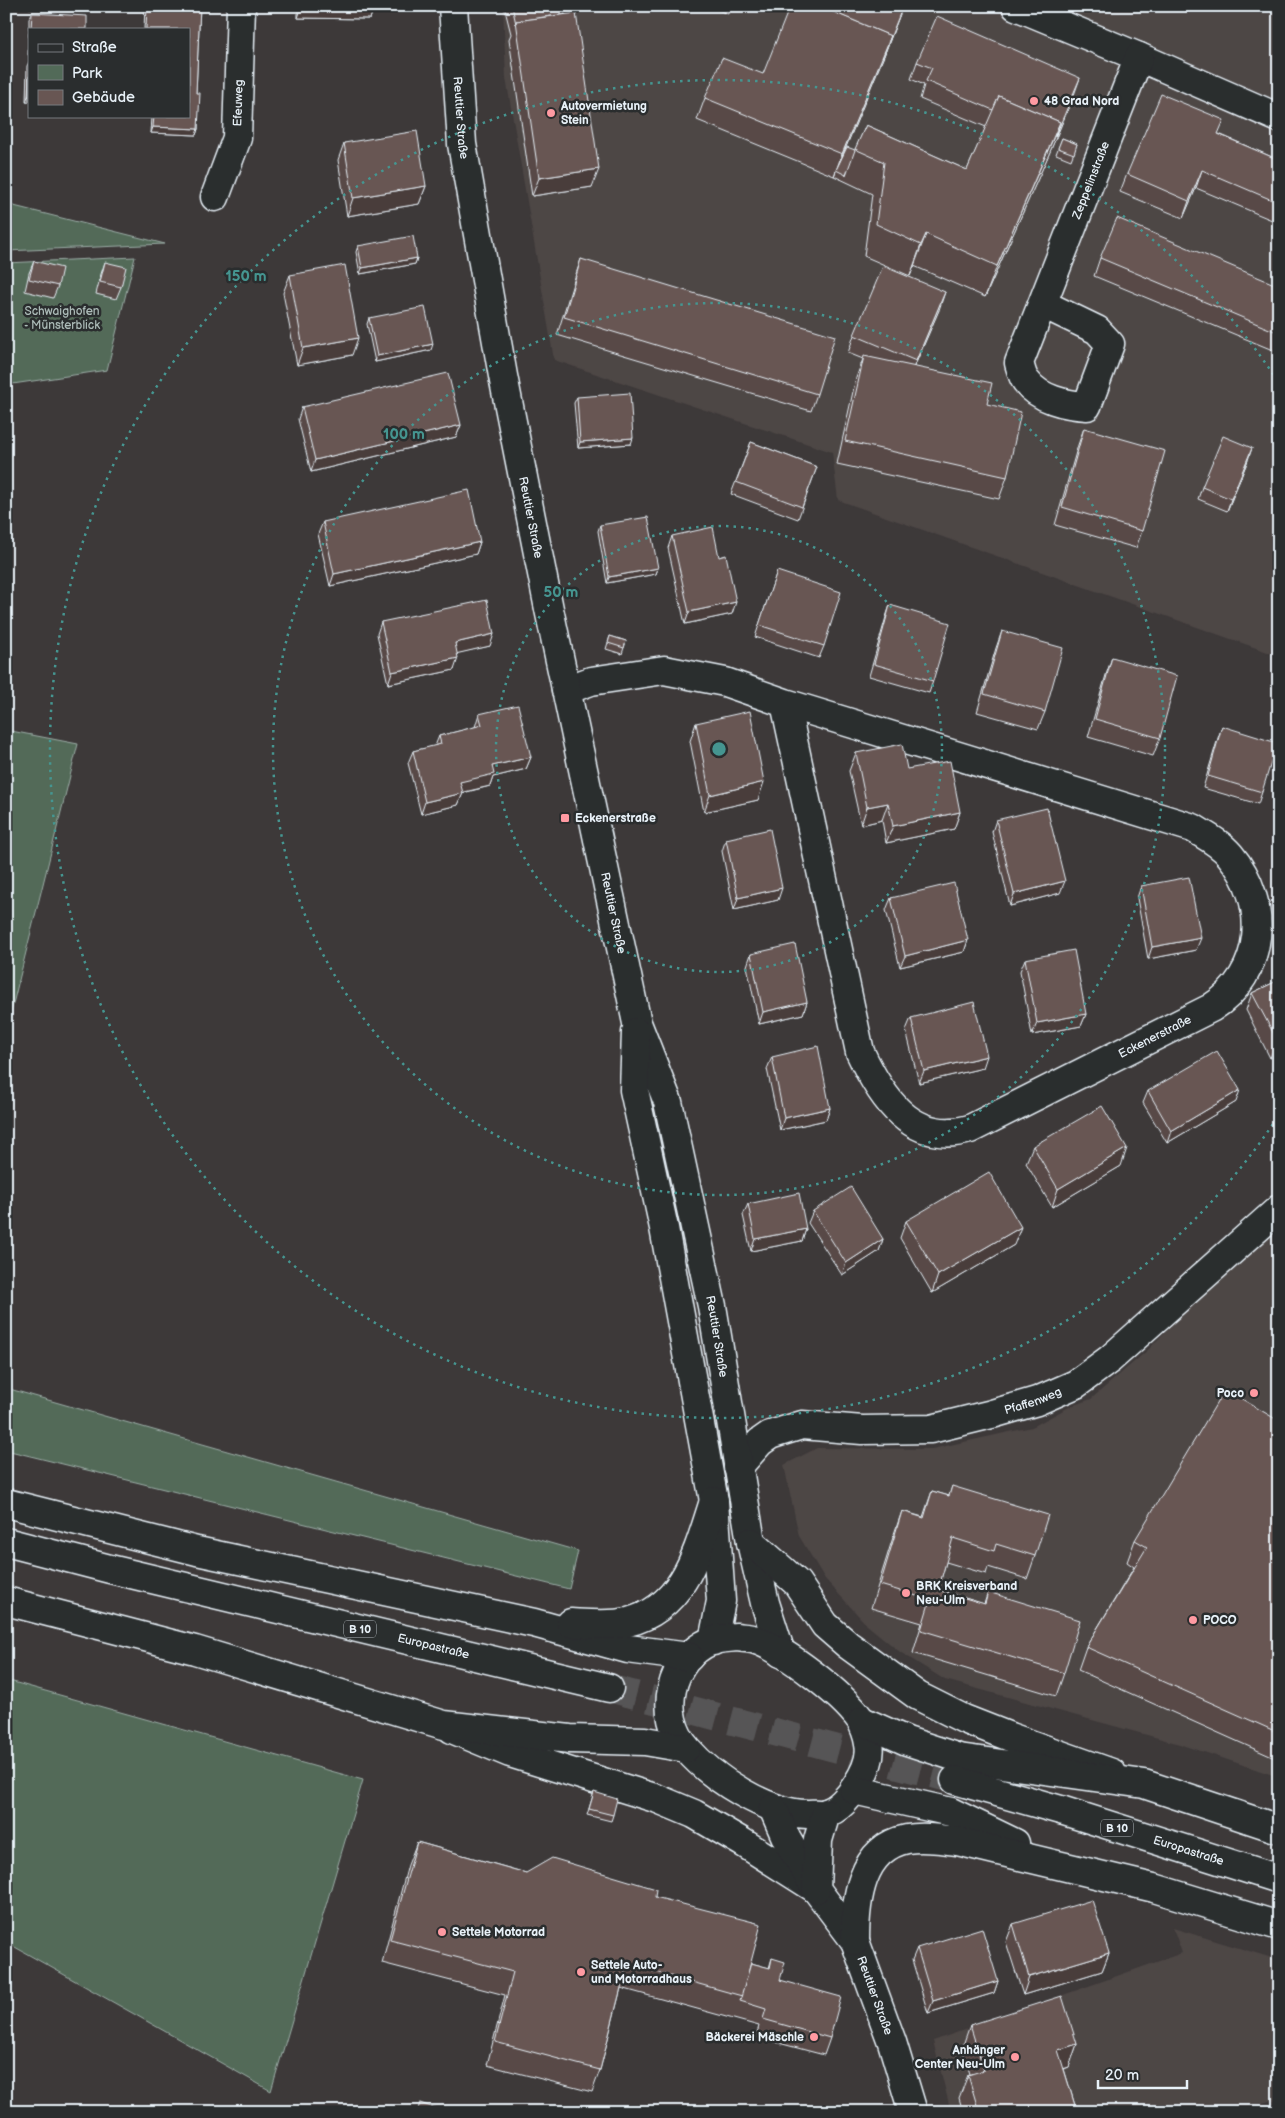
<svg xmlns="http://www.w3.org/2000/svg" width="1285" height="2118" viewBox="0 0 1285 2118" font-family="'Balsamiq Sans',sans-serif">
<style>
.built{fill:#4d4645}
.green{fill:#526a58;stroke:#9daea8}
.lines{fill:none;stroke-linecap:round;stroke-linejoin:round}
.highway-tunnel{stroke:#575556;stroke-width:28;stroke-dasharray:28 14;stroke-linecap:butt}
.street-casing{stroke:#e8f1f8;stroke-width:31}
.secondary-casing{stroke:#e8f1f8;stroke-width:31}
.primary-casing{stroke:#e8f1f8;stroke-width:31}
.highway-casing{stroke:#e8f1f8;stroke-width:31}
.street{stroke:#2a2d2e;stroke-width:28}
.secondary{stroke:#2a2d2e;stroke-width:28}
.primary{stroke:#2a2d2e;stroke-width:28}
.highway{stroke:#2a2d2e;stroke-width:28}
.wall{fill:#594a47;stroke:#e8f1f8}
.shaded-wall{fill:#493c3a;stroke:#e8f1f8}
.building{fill:#685653;stroke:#e8f1f8}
.ring{fill:none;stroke:#459590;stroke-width:2.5;stroke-dasharray:2.5 5}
.poi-dot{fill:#ff9aa2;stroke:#2a2d2e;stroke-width:2}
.labels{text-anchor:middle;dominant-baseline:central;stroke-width:5;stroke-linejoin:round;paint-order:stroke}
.shield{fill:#2a2d2e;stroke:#afb6bb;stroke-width:1}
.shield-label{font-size:11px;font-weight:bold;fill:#e8f1f8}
.poi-label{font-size:12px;font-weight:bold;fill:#e8f1f8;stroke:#2a2d2e;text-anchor:start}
.street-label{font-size:12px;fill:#e8f1f8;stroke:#2a2d2e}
.park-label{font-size:12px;fill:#acbbb8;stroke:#2a2d2e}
.centre{fill:#459590;stroke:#2a2d2e;stroke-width:2.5}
.ring-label{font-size:15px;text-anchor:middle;font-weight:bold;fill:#459590;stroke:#2a2d2e;stroke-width:5;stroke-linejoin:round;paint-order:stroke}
</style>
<rect width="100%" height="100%" fill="#3d3939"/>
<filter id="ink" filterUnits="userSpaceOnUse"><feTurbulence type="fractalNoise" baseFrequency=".02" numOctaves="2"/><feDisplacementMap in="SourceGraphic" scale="10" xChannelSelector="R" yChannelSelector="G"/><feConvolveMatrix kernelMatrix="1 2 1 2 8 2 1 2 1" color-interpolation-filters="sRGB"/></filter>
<g filter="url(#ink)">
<g class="built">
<polygon points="503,6 1279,6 1279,656 838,500 832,452 554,360 506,78"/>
<polygon points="1279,1226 1279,1777 1180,1744 945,1680 900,1652 867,1625 825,1579 799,1536 784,1465 817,1448 932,1449 1032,1427 1071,1406 1091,1399 1149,1349 1191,1304"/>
<polygon points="1173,1928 1279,1960 1279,2098 1234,2112 951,2112 933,2041 1182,1953"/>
</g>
<g class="green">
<polygon points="6,204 165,244 6,251"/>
<polygon points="135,257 107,370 6,385 6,263"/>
<polygon points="6,730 78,744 6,1032"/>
<polygon points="6,1388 578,1551 569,1589 6,1450"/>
<polygon points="6,1680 363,1780 271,2091 6,1942"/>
</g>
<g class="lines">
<polyline class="highway-tunnel" points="609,1688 955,1780"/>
<g class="street-casing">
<g id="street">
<polyline points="1016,6 1139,57 1279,118"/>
<path id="s1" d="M215,197l22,-59 4,-132"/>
<path id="s2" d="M1043,304l54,26 13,14 -23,62c-21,-1 -48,-7 -61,-25 -4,-5 -5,-12 -7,-18l120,-306"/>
<path d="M566,690l25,-9 73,-11 61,12 60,21 408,125c13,8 27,15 37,27 40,47 36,119 -19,153l-241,121c-58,17 -89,-32 -110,-77l-75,-349"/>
<path id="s3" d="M738,1467l22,-25 10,-7 32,-10 60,5 69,-1 61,-15 45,-13 39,-17 34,-25 169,-150"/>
</g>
</g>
<g class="secondary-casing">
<g id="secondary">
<path id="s4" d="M453,6l9,138 41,232 46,233 88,414 31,79 44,204 39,236 14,61 16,50"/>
<polyline points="636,1032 634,1090 664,1228 714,1501 721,1601 713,1641"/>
<polyline points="751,1542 797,1583 825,1625 848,1645 918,1696 964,1719 1010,1737 1112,1773"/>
<path d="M737,1637c6,1 13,1 19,3 29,10 86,54 104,79 4,6 8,17 9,25 3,14 -5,30 -13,42 -6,10 -18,24 -30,27 -5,2 -13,0 -19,1 -39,0 -95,-36 -120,-65 -30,-34 -18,-90 24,-108 7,-3 18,-3 26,-4z"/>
<polyline points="452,1729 510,1753 658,1799 694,1814 742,1842 816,1889"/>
<path id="s5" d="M773,1808l14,32 29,49 39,52 37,101 21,70"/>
<polyline points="816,1889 818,1840 826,1813"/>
</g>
</g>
<g class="primary-casing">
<g id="primary">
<polyline points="6,1503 197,1551 534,1623 628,1649 689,1657"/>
<polyline points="6,1601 195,1650 444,1725 570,1739 645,1741 686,1748"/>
<path d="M571,1623c18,1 39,3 57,-1 57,-14 70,-72 86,-121"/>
</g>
</g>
<g class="highway-casing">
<g id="highway">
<path id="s6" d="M6,1542l104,27 499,119"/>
<polyline points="862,1721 907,1741 959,1758 1144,1784 1279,1829"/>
<path id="s7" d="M955,1780l109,31 215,68"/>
<polyline points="854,1790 951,1812 1015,1843"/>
<path d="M855,1941c0,-39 5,-93 52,-102 17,-3 33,0 50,2l197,47 125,38"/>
</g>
</g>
<use href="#street" class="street"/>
<use href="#secondary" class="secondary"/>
<use href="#primary" class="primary"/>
<use href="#highway" class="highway"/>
</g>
<g class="wall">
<polygon points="145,6 200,6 196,93 198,129 196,135 151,133 152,116 189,116 189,29 144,29"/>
<polygon points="298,6 374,6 370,19 298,18"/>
<polygon points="504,6 563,6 592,187 532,196 509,39 511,34"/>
<polygon points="708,6 730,6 728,14"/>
<polygon points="903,6 883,58 840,161 855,150 866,125 967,170 986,127 920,99 924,85 911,79 917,62 1074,95 1049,154 985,297 914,266 910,276 864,256 872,194 834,176 697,120 705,98 763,74"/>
<polygon points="32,13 87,29 29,29 29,19"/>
<polygon points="29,33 29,55 28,55"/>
<polygon points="29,62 29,102 26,102 27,66"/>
<polygon points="1219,134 1279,160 1279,223 1196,188 1183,218 1120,192 1127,174"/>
<polygon points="1062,138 1077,144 1071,160 1056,154"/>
<polygon points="344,143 426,186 419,204 347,216 338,160"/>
<polygon points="358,246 417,258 415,264 360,274 356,252"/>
<polygon points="1100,258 1279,286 1279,342 1275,351 1094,276"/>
<polygon points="581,259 817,394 811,411 557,335 575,277"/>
<polygon points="34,261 58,286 53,298 25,291 29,273"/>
<polygon points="105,262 121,287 116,299 96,294 101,274"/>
<polygon points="290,275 352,355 297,365 283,293"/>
<polygon points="939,310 914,367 987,404 1007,477 999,499 837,464 856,378 863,359 848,353 854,335"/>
<polygon points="369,318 431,350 375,362 367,324"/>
<polygon points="577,397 631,444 578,448 574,403"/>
<polygon points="302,407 461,425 456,437 311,472 298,419"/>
<polygon points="1084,428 1142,531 1136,548 1055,525 1078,445"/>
<polygon points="751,442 817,467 798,519 731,494"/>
<polygon points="1248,460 1227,511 1198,499 1202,487"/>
<polygon points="323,522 480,542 476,554 330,586 318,534"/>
<polygon points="600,525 658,568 656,574 607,583 598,531"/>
<polygon points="672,536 732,614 685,624 668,548"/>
<polygon points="777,571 824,646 819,658 755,637"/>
<polygon points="890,605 933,681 929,693 869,676 886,617"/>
<polygon points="381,622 490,646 457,653 454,670 388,684 377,634"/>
<polygon points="1002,631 1045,712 1038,729 977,712 996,648"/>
<polygon points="610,636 626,641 622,654 606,649"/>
<polygon points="1112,657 1160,738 1153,756 1088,737 1106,675"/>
<polygon points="479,714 531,757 526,769 493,777 490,786 463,793 458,805 421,814 408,763 413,751 435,746 439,736 475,727"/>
<polygon points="696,723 758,800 704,812 690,741"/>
<polygon points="1222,726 1262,792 1258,804 1203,788 1218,738"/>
<polygon points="856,753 907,769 960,812 954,829 886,843 882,820 861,825 849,771"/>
<polygon points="996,820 1060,893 1010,906 992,832"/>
<polygon points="726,839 778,900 734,910 722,851"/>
<polygon points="1141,886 1196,950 1148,959 1137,898"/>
<polygon points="891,898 968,940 964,952 900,967 886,910"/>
<polygon points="751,954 807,1002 803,1014 759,1024 747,966"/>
<polygon points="1025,959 1086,1014 1081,1026 1032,1035 1020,971"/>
<polygon points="1279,980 1279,1053 1270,1058 1246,1010 1252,993"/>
<polygon points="911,1018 983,1068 919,1083 906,1030"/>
<polygon points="772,1057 830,1108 826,1120 780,1130 767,1069"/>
<polygon points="1148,1091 1236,1102 1167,1143 1143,1103"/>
<polygon points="1033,1146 1121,1166 1052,1207 1026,1163"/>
<polygon points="748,1204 806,1229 802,1241 751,1251 743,1215"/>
<polygon points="813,1211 883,1239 879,1251 842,1275 808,1223"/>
<polygon points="906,1221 1014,1245 932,1293 900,1238"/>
<polygon points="1279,1421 1279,1760 1078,1670 1086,1647 1134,1567 1127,1562 1135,1540"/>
<polygon points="952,1486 1035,1556 1027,1579 988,1567 986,1574 946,1562 938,1590 984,1604 988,1592 1064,1673 1056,1696 913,1653 922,1623 871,1608 894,1534 902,1511 923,1517 932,1491 949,1496"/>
<polygon points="594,1792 613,1815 611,1821 587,1815"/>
<polygon points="417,1842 526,1873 655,1897 751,1963 769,1968 772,1958 780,1980 830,2038 824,2055 756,2037 759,2026 621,1988 600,2070 592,2092 487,2065 505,1995 382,1963 408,1865"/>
<polygon points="1013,1924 1109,1953 1102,1971 1023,1995 1006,1942"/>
<polygon points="917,1948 998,1981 994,1993 928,2013 912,1960"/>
<polygon points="970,2025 1077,2044 1069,2067 1064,2069 1077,2112 963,2112 959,2098 968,2075 970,2074 962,2048"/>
</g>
<g class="shaded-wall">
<polygon points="30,6 95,6 94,11 29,8"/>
<polygon points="302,6 374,6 370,19 298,18"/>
<polygon points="903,6 883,58 889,41"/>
<polygon points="891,36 883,58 834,176 842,154"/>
<polygon points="1080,78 1074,95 1049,154 985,297 997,266"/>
<polygon points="28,96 29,96 29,102 26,102"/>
<polygon points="153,127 198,129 196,135 151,133"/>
<polygon points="599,169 592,187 532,196 539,178"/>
<polygon points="1202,170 1196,188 1183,218 1189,201"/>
<polygon points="426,186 419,204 347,216 353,198"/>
<polygon points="926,234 914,266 910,276 921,245"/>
<polygon points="417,258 415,264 360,274 362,268"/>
<polygon points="945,292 939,310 909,379 916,361"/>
<polygon points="358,338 352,355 297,365 303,348"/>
<polygon points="433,344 431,350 375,362 377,356"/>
<polygon points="461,425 456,437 311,472 315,460"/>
<polygon points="633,438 631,444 578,448 580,442"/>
<polygon points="1252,448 1248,460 1227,511 1231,499"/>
<polygon points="480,542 476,554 330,586 334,574"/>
<polygon points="658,568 656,574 607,583 609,577"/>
<polygon points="736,602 732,614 685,624 689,612"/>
<polygon points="494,634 490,646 451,655 455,643"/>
<polygon points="458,658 454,670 388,684 392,672"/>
<polygon points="531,757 526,769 493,777 490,786 456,794 460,782 492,766"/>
<polygon points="764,782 758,800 704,812 710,795"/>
<polygon points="463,793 458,805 421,814 425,802"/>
<polygon points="888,803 882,820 861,825 867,807"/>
<polygon points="960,812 954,829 886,843 893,826"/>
<polygon points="1065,881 1060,893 1010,906 1014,894"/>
<polygon points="782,888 778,900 734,910 738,898"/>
<polygon points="1201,938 1196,950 1148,959 1152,947"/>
<polygon points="968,940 964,952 900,967 905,956"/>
<polygon points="807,1002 803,1014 759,1024 763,1012"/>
<polygon points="1086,1014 1081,1026 1032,1035 1037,1023"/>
<polygon points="1279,1039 1279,1053 1270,1058 1277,1040"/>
<polygon points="987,1056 983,1068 919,1083 924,1071"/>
<polygon points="1240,1090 1236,1102 1167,1143 1171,1131"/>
<polygon points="830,1108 826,1120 780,1130 784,1118"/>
<polygon points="1127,1148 1121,1166 1052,1207 1058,1189"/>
<polygon points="1021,1227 1014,1245 932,1293 938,1275"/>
<polygon points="806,1229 802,1241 751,1251 755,1239"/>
<polygon points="883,1239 879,1251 842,1275 846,1263"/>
<polygon points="1109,1953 1102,1971 1023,1995 1029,1977"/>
<polygon points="998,1981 994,1993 928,2013 933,2001"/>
<polygon points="1077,2044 1069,2067 1050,2073 1058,2050"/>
</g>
<g class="building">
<polygon points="147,6 200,6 196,93 200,93 198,129 153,127 154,116 189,116 189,29 146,29"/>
<polygon points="512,6 563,6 565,14 516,21 516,24"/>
<polygon points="790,6 819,6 891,36 842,154 705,98 722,58 763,74"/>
<polygon points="819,6 903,6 889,41 891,36"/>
<polygon points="32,13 87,16 87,29 31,29"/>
<polygon points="576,13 599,169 539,178 516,21"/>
<polygon points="937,16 1080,78 1055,137 1060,122 999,96 993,110 926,81 932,68 917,62"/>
<polygon points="29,76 29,96 28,96"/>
<polygon points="1161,94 1224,120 1218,134 1279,160 1279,203 1202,170 1189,201 1127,174"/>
<polygon points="999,96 1060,122 997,266 926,234 921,245 876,224 884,162 855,149 866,125 967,170"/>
<polygon points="417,131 426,186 353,198 344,143"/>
<polygon points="1062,138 1077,144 1074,154 1058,148"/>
<polygon points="847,147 855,150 846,175 836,170"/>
<polygon points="1117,218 1279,286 1279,333 1100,258"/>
<polygon points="413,236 417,258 362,268 358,246"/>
<polygon points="581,259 835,336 817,394 564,317"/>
<polygon points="34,261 62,268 58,286 29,279"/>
<polygon points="105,262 126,267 121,287 100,282"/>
<polygon points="345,265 358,338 303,348 290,275"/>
<polygon points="883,266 945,292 916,361 854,335"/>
<polygon points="425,307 433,344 377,356 369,318"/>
<polygon points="864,356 992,383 987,404 1021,412 1007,477 845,441"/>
<polygon points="448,373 461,425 315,460 302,407"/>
<polygon points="630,393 633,438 580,442 577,397"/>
<polygon points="1084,428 1165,451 1142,531 1062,507"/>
<polygon points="1223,436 1252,448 1231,499 1202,487"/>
<polygon points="751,442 817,467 802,507 736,482"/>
<polygon points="469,490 480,542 334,574 323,522"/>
<polygon points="648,517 658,568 609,577 600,525"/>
<polygon points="713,527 719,557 726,555 736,602 689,612 672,536"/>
<polygon points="777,571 841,592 824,646 759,625"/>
<polygon points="487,600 494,634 455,643 458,658 392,672 381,622"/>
<polygon points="890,605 950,623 933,681 874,664"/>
<polygon points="1002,631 1063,648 1045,712 984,694"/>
<polygon points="610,636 626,641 624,648 608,643"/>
<polygon points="1112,657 1177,676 1160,738 1095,719"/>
<polygon points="518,705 531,757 492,766 494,774 460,782 463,793 425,802 413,751 441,744 439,736 482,725 479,714"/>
<polygon points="750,711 764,782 710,795 696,723"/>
<polygon points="1222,726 1277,743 1262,792 1208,776"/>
<polygon points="902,744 907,769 950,761 960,812 893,826 888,803 867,807 856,753"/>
<polygon points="1047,808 1065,881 1014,894 996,820"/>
<polygon points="770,829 782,888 738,898 726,839"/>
<polygon points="1189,877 1201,938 1152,947 1141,886"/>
<polygon points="954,883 968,940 905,956 891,898"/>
<polygon points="795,944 807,1002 763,1012 751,954"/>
<polygon points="1074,950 1086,1014 1037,1023 1025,959"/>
<polygon points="1279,980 1279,1039 1277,1040 1252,993"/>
<polygon points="974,1002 987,1056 924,1071 911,1018"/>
<polygon points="818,1046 830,1108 784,1118 772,1057"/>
<polygon points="1217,1051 1240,1090 1171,1131 1148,1091"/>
<polygon points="1102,1106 1127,1148 1058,1189 1033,1146"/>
<polygon points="989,1172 1021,1227 938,1275 906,1221"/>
<polygon points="851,1187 883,1239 846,1263 813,1211"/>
<polygon points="799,1193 806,1229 755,1239 748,1204"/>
<polygon points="1225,1389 1279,1421 1279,1733 1086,1647 1147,1547 1135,1540"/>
<polygon points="952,1486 1048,1515 1035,1556 996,1544 994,1551 953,1538 938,1590 985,1604 988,1592 1080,1620 1064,1673 921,1630 930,1600 880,1585 902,1511 924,1518 932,1491 949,1496"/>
<polygon points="594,1792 617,1799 613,1815 589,1809"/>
<polygon points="417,1842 526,1873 552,1858 656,1889 655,1897 761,1924 742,1996 627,1964 600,2070 495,2042 513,1972 390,1940"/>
<polygon points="1092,1900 1109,1953 1029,1977 1013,1924"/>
<polygon points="982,1928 998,1981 933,2001 917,1948"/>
<polygon points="772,1958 785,1962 780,1980 841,1997 830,2038 763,2019 766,2009 740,2001 751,1963 770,1968"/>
<polygon points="1062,1996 1077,2044 1058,2050 1077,2112 979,2112 968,2075 984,2070 970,2025"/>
<polygon points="420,2103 446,2112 417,2112"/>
<polygon points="1200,2109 1200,2112 1190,2112"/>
</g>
</g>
<g class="ring">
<circle cx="719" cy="749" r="223"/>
<circle cx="719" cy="749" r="446"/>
<path d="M1277 1118A669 669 0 1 1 1277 380"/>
</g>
<g class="poi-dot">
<circle cx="1034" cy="101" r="5"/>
<circle cx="551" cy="113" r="5"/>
<rect x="560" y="813" width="10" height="10" rx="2.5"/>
<circle cx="1254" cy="1393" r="5"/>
<circle cx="906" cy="1593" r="5"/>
<circle cx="1193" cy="1620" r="5"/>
<circle cx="442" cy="1932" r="5"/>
<circle cx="581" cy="1972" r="5"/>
<circle cx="814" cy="2037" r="5"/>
<circle cx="1015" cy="2057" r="5"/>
</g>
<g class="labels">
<g class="shield">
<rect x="344" y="1620.5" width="32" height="17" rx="4"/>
<rect x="1101" y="1819.5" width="32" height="17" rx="4"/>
</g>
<g class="shield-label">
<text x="360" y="1629">B 10</text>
<text x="1117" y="1828">B 10</text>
</g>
<g class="poi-label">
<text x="1044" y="101">48 Grad Nord</text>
<text x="561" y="106">Autovermietung<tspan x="561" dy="14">Stein</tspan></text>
<text x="575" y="818">Eckenerstraße</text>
<text x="1244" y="1393" text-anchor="end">Poco</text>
<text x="916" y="1586">BRK Kreisverband<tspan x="916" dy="14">Neu-Ulm</tspan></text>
<text x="1203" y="1620">POCO</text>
<text x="452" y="1932">Settele Motorrad</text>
<text x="591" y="1965">Settele Auto-<tspan x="591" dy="14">und Motorradhaus</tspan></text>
<text x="804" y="2037" text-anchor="end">Bäckerei Mäschle</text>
<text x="1005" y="2050" text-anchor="end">Anhänger<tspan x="1005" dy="14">Center Neu-Ulm</tspan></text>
</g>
<g class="street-label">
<text stroke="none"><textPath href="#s1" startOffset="98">Efeuweg</textPath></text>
<text stroke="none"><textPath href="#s4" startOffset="112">Reuttier Straße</textPath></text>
<text stroke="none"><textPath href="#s2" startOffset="429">Zeppelinstraße</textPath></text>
<text stroke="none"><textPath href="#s4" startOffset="518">Reuttier Straße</textPath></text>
<text stroke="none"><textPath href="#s4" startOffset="922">Reuttier Straße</textPath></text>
<text transform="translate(1155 1037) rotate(-27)">Eckenerstraße</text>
<text stroke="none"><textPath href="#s4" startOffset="1359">Reuttier Straße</textPath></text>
<text stroke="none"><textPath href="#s3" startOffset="314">Pfaffenweg</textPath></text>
<text stroke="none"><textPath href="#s6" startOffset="440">Europastraße</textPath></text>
<text stroke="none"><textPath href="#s7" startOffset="244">Europastraße</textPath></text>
<text stroke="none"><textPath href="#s5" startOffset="215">Reuttier Straße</textPath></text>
</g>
<g class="park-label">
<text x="62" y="311">Schwaighofen<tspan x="62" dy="14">- Münsterblick</tspan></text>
</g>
</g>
<circle cx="719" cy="749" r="8" class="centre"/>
<g class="ring-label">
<text x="246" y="281">150 m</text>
<text x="404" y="439">100 m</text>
<text x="561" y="597">50 m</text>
</g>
<rect width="1285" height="2118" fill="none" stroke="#2a2d2e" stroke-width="25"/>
<rect x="12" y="12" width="1260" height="2093" fill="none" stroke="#e8f1f8" stroke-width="2" filter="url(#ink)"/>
<rect x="28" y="28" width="162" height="90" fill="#2a2d2e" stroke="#767b7f"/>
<rect x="38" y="44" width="25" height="8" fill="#2a2d2e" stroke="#767b7f"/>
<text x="72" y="52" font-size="15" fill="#e8f1f8">Straße</text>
<rect x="38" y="65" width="25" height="15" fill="#526a58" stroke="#767b7f"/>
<text x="72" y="78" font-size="15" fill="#e8f1f8">Park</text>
<rect x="38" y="90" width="25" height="15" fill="#685653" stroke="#767b7f"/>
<text x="72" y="102" font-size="15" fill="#e8f1f8">Gebäude</text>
<path d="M1098 2080v8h89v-8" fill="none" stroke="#e8f1f8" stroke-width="2.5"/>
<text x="1105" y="2080" font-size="15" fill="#e8f1f8" stroke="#2a2d2e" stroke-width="4" paint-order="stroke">20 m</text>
</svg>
